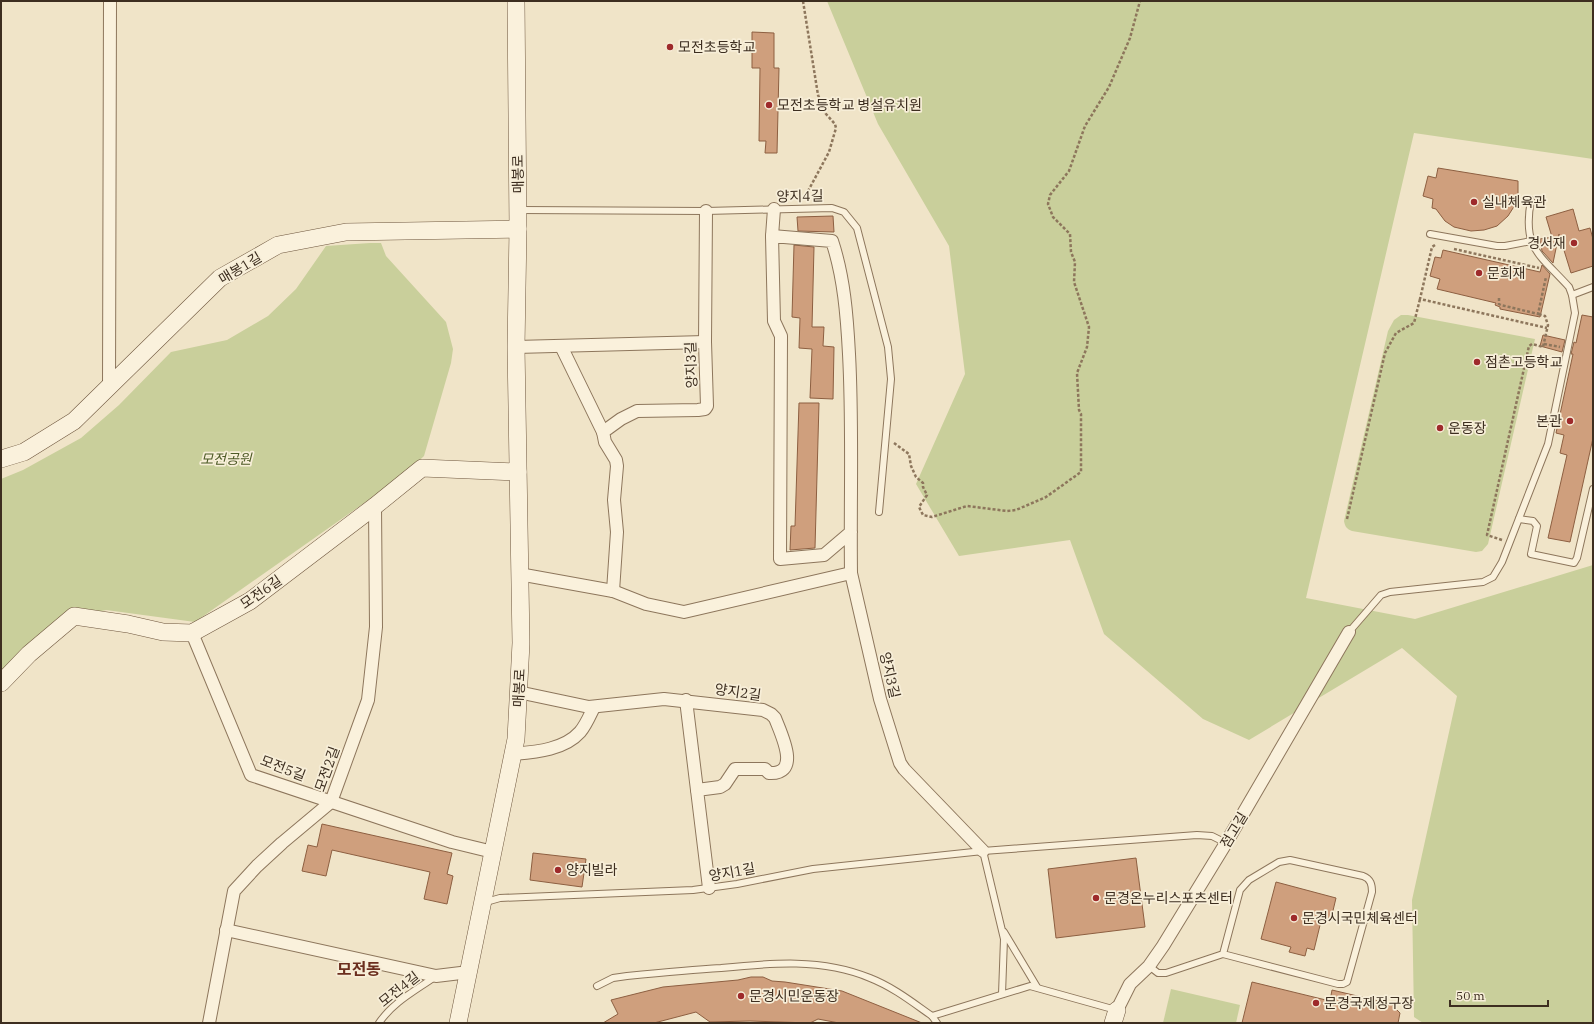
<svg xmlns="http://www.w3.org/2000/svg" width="1594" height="1024" viewBox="0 0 1594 1024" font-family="'IBM Plex Serif','Noto Sans KR',serif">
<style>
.green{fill:#c9cf9b}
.building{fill:#cf9f7d;stroke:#8d5f41}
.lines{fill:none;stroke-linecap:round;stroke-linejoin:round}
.lane-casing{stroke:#8d765c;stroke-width:8}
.street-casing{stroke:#8d765c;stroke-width:14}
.secondary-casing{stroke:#6f573f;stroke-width:18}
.path{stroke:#8d765c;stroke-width:2.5;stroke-dasharray:3 2;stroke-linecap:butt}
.lane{stroke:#faf1dc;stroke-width:6}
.street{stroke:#faf1dc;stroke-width:12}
.secondary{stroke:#faf1dc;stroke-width:17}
.poi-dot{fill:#9e2a2b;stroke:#f7eed8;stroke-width:1.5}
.labels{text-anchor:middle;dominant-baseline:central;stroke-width:3.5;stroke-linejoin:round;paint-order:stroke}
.poi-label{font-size:14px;fill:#3d2e20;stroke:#f7eed8;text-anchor:start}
.street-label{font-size:14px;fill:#3d2e20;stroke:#f7eed8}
.park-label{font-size:14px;font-style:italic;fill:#4d5a26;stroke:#f7eed8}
.quarter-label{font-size:16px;font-weight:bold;fill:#6b2e1e;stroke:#f7eed8}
</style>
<rect width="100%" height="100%" fill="#f0e4c8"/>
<g class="green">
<polygon points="827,1 1593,1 1593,159 1414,133 1306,598 1415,619 1593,565 1593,1023 1423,1023 1414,1017 1412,900 1457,696 1402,648 1249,740 1203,719 1104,634 1070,540 959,556 916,484 965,374 949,246 878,124"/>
<polygon points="370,243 381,243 386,256 446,322 453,349 451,363 424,456 404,475 195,622 106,610 78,617 1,673 1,479 23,470 81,438 119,405 171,352 227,340 268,316 296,289 326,246"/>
<path d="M1401,315h7l127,24 -47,205 -6,7 -6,1 -124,-21c-5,-2 -7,-4 -8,-10l44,-190 6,-11z"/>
<polygon points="1171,989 1240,1005 1236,1023 1163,1023"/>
</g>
<g class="building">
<polygon points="752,32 774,33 774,68 779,68 777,153 765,153 766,141 759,141 760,68 752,68"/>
<polygon points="1438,168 1518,181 1518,193 1515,205 1508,216 1497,226 1484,230 1471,231 1454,227 1445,221 1436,209 1432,208 1433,199 1423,196 1428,176 1436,178"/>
<polygon points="1573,209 1579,231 1590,228 1593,239 1593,266 1571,273 1559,234 1553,263 1542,251 1540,239 1552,237 1546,217"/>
<polygon points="833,216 834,232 798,231 797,217"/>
<polygon points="794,245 814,247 812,327 824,327 823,346 834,347 833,399 810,398 812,349 799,348 800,318 792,317"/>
<polygon points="1443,250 1540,272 1542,265 1550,274 1540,317 1500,309 1500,307 1495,305 1496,303 1437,289 1440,279 1430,276 1435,257 1441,258"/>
<polygon points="1582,315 1593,317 1593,438 1570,542 1548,538 1567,455 1560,453 1564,435 1556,433 1573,354 1571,354 1574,342 1576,343"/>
<polygon points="1543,335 1565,340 1562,352 1540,346"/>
<polygon points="799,403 819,403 815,548 790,550 791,526 795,526"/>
<polygon points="322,824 452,853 447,874 453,876 447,904 424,899 430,872 332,850 326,876 302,871 308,845 317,847"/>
<polygon points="533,853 586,859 582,887 530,880"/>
<polygon points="1136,858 1145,927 1056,938 1048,869"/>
<polygon points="1276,882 1336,898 1331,919 1322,917 1314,950 1307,948 1305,956 1289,952 1291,947 1261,939"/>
<polygon points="751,977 763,977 772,981 785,982 842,991 922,1023 839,1023 818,1019 810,1023 750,1021 710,1022 696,1012 654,1023 603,1023 618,1014 611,1000 663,987 738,980"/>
<polygon points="1252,982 1330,1001 1332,990 1391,1004 1400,1013 1398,1023 1242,1023"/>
</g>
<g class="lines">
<g class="lane-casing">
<g id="lane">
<polyline points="520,210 706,211 832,208 844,212 857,228 888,347 891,379 879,512"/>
<polyline points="1430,234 1497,246 1505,246 1531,241"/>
<polyline points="1572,295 1593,287"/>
<polyline points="1519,519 1533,521 1537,526 1531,554 1574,563 1577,558 1593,489"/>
<path d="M1349,632l32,-37 9,-3 93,-10 10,-5 9,-15 46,-118 27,-131 -3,-18 -3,-8c-30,-33 -47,-39 -38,-87"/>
<polyline points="983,851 1004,939 1002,994"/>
<polyline points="486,902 500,898 693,890 737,884 813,869 983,851 1197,835 1212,836 1226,843"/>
<polyline points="1004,932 1037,987"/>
<path d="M1149,966l9,7h8l57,-19 17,-64 9,-10 30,-18 11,-2 73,16c8,3 9,9 9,16l-25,90 -4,2h-5l-115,-30"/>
<path d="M597,986l16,-8 14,-2c31,-3 62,-6 94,-8 50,-5 101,-10 149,10 23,9 42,24 62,38"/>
<path d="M379,1023c14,-21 36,-32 57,-47"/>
<polyline points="937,1023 932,1016 1030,986 1116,1010"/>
</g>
</g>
<g class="street-casing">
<g id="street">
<polyline points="772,236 774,209"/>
<polyline points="561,346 603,432"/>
<polyline points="516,347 705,342"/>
<polyline points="109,388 110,1"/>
<path d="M851,532l-27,23 -44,4 1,-223 -7,-15 -2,-85 60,5c12,36 15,75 17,113 4,73 1,146 2,219"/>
<polyline points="519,574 613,591 646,604 684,612 851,573 880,699 900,763 904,769 983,851"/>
<polyline points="613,591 617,532 614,500 617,466 616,460 605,442 603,432 621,419 637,411 698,410 705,409 707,406 705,342 706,211"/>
<polyline points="192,633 251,775 452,842 493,852"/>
<path d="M518,692l71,15 75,-8 99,11 8,4 4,4c6,16 27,57 -6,55l-4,-4h-30l-10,15 -5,3 -23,3 12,98"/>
<polyline points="686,700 697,790"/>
<path d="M513,754c22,-2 51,-4 67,-22 6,-7 10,-17 14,-25"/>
<polyline points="226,930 436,976 469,972"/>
<polyline points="1117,1010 1130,984 1149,966 1163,946 1226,843 1349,632"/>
<polyline points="209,1023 234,891 257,866 282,843 331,802 368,700 376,627 375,506"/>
</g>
</g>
<g class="secondary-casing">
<g id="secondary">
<polyline points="1,459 24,452 74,421 220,278 278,245 346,232 518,229"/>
<polyline points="1,683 29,654 74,616 128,624 163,632 192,633 250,601 375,506 422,468 518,472"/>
<polyline points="458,1023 516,739 521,643 516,347 518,229 516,1"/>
<polyline points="1113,1023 1117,1010"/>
</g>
</g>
<g class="path">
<polyline points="803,1 818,95 826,114 835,124 836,128 829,152 807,193 806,199"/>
<polyline points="1435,245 1432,247 1420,299 1547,328"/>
<polyline points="1545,246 1546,240 1553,238"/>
<polyline points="1454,249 1539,268"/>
<polyline points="1499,298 1499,304 1501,305 1538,314 1546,277"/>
<polyline points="1544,344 1560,347"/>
<polyline points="894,443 909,454 911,466 916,477 923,483 923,487 927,495 919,507 923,515 932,517 967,506 1007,511 1016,510 1046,497 1081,472 1081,414 1079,410 1077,373 1087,347 1089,327 1074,282 1075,262 1071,252 1070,234 1053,217 1048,204 1050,195 1069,171 1085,126 1109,87 1130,38 1140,1"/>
<polyline points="1347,519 1385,353 1396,333 1414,323 1420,299"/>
<polyline points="1502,540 1487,535 1529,346 1532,344 1543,347 1548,325 1545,316 1538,314"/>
</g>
<use href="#lane" class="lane"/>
<use href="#street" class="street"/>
<use href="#secondary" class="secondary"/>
</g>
<g class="poi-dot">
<circle cx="670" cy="47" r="4"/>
<circle cx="769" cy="105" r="4"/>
<circle cx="1474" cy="202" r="4"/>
<circle cx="1574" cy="243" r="4"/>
<circle cx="1479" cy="273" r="4"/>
<circle cx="1477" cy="362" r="4"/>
<circle cx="1570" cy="421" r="4"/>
<circle cx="1440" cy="428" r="4"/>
<circle cx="558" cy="870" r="4"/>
<circle cx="1096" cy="898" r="4"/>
<circle cx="1294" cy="918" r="4"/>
<circle cx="741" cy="996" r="4"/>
<circle cx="1316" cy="1003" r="4"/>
</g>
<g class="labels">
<g class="poi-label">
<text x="678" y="47">모전초등학교</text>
<text x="777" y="105">모전초등학교 병설유치원</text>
<text x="1482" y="202">실내체육관</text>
<text x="1566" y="243" text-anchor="end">경서재</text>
<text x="1487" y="273">문희재</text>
<text x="1485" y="362">점촌고등학교</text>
<text x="1562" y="421" text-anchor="end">본관</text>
<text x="1448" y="428">운동장</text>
<text x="566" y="870">양지빌라</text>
<text x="1104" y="898">문경온누리스포츠센터</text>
<text x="1302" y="918">문경시국민체육센터</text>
<text x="749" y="996">문경시민운동장</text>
<text x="1324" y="1003">문경국제정구장</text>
</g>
<g class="street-label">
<text transform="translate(518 174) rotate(-91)">매봉로</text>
<text transform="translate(800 196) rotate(-1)">양지4길</text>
<text transform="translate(240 268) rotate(-31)">매봉1길</text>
<text transform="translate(691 365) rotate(-92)">양지3길</text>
<text transform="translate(261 592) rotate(-35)">모전6길</text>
<text transform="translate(890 675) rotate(77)">양지3길</text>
<text transform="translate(519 688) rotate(-87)">매봉로</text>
<text transform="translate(738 692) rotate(8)">양지2길</text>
<text transform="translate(283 768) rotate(21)">모전5길</text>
<text transform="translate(327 769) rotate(-70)">모전2길</text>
<text transform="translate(1234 830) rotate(-59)">점고길</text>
<text transform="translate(732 872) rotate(-10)">양지1길</text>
<text transform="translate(399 989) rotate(-38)">모전4길</text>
</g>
<g class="park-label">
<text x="226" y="459">모전공원</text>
</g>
<g class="quarter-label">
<text x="359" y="969">모전동</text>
</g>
</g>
<rect width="1594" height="1024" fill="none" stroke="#3d2e20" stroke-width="4"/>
<path d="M1450 1000v6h98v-6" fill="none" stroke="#3d2e20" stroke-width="2"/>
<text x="1456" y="1000" font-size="12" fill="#3d2e20" stroke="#f7eed8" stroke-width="3" paint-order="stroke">50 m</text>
</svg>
